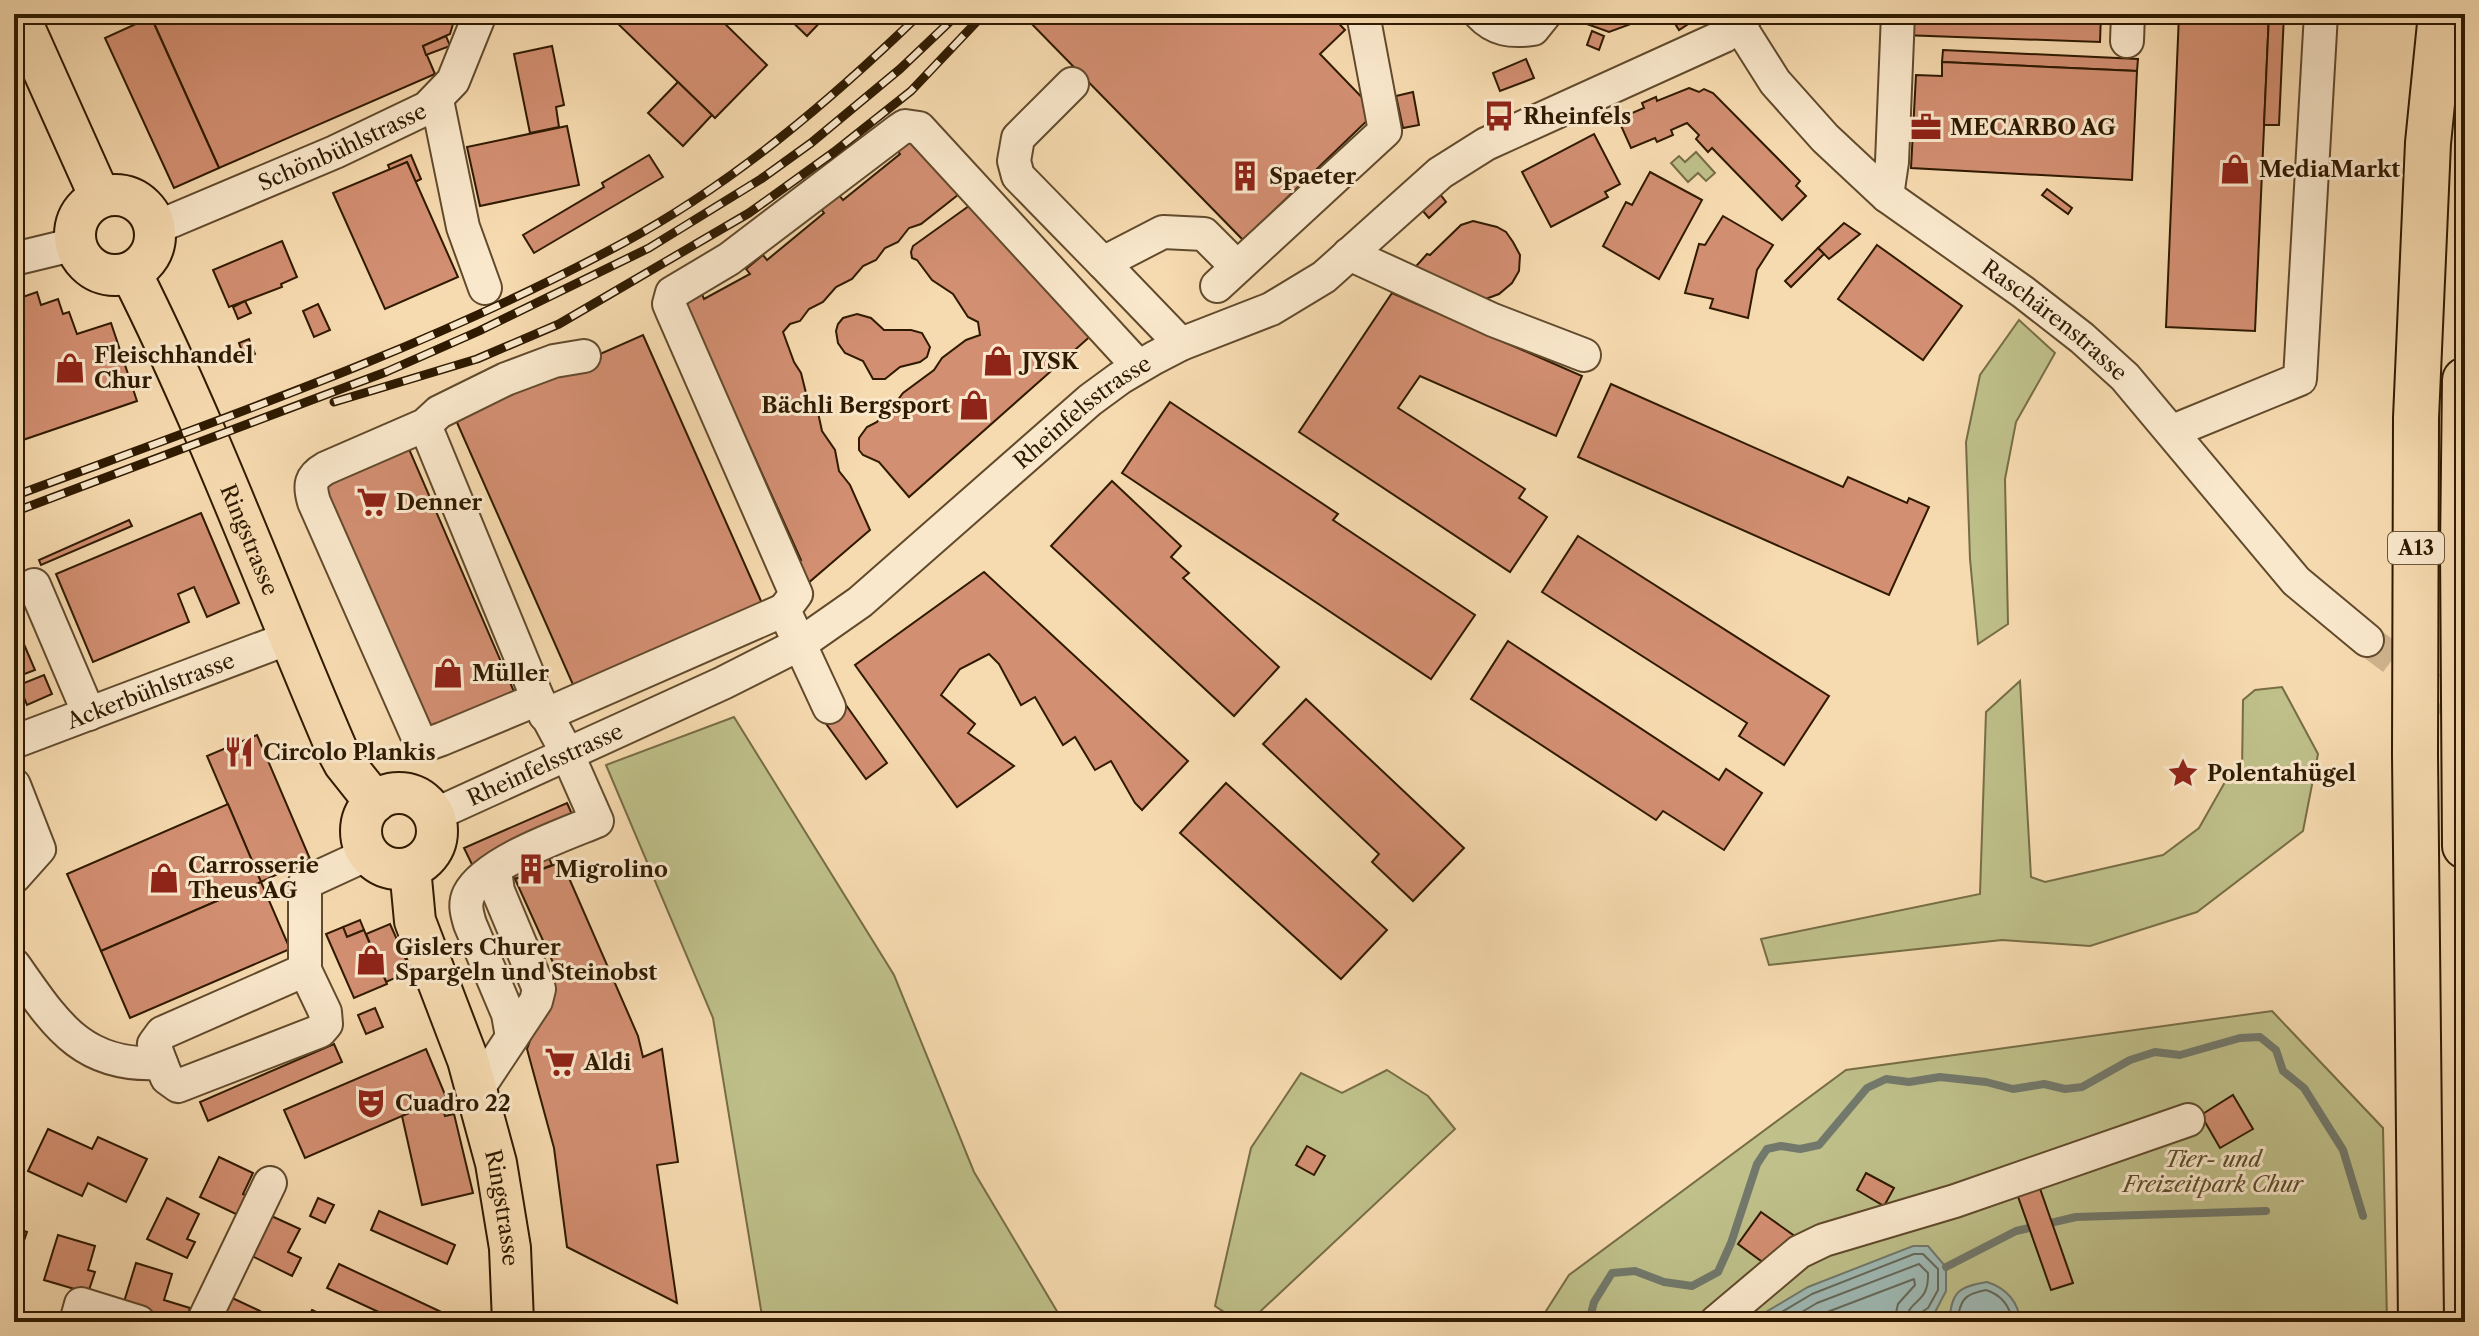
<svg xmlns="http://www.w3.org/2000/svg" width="2479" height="1336" viewBox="0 0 2479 1336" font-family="'Libre Caslon Text',serif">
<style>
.green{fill:#bfc08a;stroke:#776d45;stroke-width:2}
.water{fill:#9fb9b4;stroke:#72796c;stroke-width:2}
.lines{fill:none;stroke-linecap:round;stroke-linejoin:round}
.shore{stroke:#676a5a;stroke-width:2}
.stream{stroke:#72796c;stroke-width:8}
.building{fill:#d38f72;stroke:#2f1a00;stroke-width:2}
.minor-tunnel{stroke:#cfb48d;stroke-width:32;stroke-dasharray:32 16;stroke-linecap:butt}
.minor-casing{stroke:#614a2c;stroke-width:36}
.major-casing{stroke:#2f1a00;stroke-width:44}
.highway-casing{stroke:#2f1a00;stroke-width:48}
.minor{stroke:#fae8cc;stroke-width:32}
.major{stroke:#f7dbb0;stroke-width:40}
.highway{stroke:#f7dbb0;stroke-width:44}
.rail-casing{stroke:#2f1a00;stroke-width:9}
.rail{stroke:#fae8cc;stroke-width:6;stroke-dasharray:18;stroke-linecap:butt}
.labels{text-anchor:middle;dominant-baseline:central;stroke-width:6;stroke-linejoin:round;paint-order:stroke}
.shield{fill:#fae8cc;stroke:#6c583d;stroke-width:2}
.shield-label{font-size:20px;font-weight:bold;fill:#2f1a00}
.poi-label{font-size:22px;font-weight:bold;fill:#2f1a00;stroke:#fae8cc;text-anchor:start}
.street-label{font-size:22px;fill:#2f1a00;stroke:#fae8cc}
.park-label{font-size:22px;font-style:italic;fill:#5a4c29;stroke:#fae8cc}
</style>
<rect width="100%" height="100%" fill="#f7dbb0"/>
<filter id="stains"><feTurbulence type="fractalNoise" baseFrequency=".0025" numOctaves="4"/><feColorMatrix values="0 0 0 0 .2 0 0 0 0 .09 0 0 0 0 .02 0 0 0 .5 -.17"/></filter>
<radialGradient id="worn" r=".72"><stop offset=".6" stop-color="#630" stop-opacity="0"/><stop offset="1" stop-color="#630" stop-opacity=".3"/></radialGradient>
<g class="green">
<polygon points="1696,152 1715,173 1706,181 1698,173 1688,182 1671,163 1679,156 1685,162"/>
<polygon points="2019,320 2055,353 2016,422 2005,479 2008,624 1978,644 1970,559 1966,442 1980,375"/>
<polygon points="2020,681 2031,877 2045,882 2163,855 2199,828 2225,782 2242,773 2243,700 2255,690 2282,687 2318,754 2303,831 2197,912 2090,946 2002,940 1769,965 1761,939 1980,894 1986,712"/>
<polygon points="734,717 894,975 974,1172 1058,1313 1052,1322 763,1322 713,1018 606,765"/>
<polygon points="2272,1011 2383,1128 2387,1322 1539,1322 1569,1275 1846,1070"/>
<polygon points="1387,1070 1428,1096 1455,1129 1249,1322 1239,1322 1215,1306 1251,1148 1301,1073 1342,1093"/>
</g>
<g class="water">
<polygon points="1913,1246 1928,1246 1946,1267 1946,1291 1933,1316 1906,1322 1749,1322 1808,1287"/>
<path d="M1987,1282c19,6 32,20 33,40h-71c3,-30 8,-35 38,-40z"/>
</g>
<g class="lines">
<g class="shore">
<polyline points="1765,1322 1812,1294 1914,1254 1923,1254 1938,1269 1938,1290 1928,1308 1917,1315 1916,1322"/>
<path d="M1785,1322l32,-19 102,-39 9,9c1,33 -20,24 -22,49"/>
<polyline points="1809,1322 1822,1314 1914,1279 1915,1285 1898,1304 1894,1322"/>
<path d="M1957,1322c3,-22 7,-28 29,-32 16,5 24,17 27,32"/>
</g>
<g class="stream">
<polyline points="1946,1267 2016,1231 2076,1217 2266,1211"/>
<polyline points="1589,1322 1594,1302 1612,1273 1635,1271 1664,1282 1692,1286 1718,1272 1731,1243 1757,1164 1767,1149 1781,1146 1800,1149 1819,1145 1867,1088 1886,1079 1909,1082 1940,1077 1986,1082 2013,1089 2044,1084 2065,1089 2082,1087 2130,1060 2155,1052 2180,1055 2240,1038 2260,1037 2276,1050 2283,1071 2304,1088 2343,1150 2363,1216"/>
</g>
</g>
<g class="building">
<polygon points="170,14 456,14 450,34 423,46 435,74 219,168 153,21"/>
<polygon points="615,14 715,14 767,65 715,118 612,18"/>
<polygon points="784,14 828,14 807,36"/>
<polygon points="1022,14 1330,14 1345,30 1320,54 1376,112 1243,240"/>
<polygon points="1578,14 1627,14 1631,24 1609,32 1587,24 1587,22 1577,17"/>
<polygon points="1669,14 1697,14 1699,17 1679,30"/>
<polygon points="1903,14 2101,14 2100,42 1902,35"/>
<polygon points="2179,14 2269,14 2255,331 2166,327"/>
<polygon points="2269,14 2284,14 2279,125 2264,125"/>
<polygon points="151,17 219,168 174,188 105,38"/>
<polygon points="1592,31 1604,36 1599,50 1587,45"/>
<polygon points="446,36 450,46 426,55 423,46"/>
<polygon points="552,46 564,105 556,107 559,127 530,133 514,54"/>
<polygon points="1943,50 2138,59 2137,71 1942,62"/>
<polygon points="1526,59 1534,78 1500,91 1493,73"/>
<polygon points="1942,62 2137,71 2132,180 1911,168 1916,75 1942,76"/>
<polygon points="678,82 712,115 683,146 648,113"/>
<polygon points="1689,88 1699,92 1704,89 1713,93 1800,181 1796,186 1806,196 1782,220 1712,148 1708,152 1696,139 1699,135 1687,123 1671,130 1673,135 1657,142 1655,138 1631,148 1618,119 1644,108 1642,103 1656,97 1657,101"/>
<polygon points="1413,92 1419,125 1403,128 1396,96"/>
<polygon points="567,126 579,185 480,206 467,147"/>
<polygon points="1594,134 1620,184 1605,192 1608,197 1551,227 1522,172"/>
<polygon points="913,138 963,191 921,224 909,228 898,242 885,248 876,260 863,266 852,279 836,287 823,302 809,309 800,321 790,324 783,332 794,362 801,373 806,393 817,408 822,431 835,450 839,471 850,485 870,530 807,584 797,562 801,560 685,303 702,294 704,299 750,274 746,269 763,255 767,260 824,213 821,209 839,195 843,200 900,154 897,150"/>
<polygon points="411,155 421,179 415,182 407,162 390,170 388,165"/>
<polygon points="649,155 663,177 534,253 523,235 604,187 602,183"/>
<polygon points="407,162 458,277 385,309 333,193"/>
<polygon points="1650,172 1702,200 1659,279 1603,246 1626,202 1632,205"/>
<polygon points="2047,189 2072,208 2068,214 2042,195"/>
<polygon points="1440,194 1446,202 1429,218 1422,210"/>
<polygon points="973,203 1094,333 909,497 879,462 863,455 859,450 859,438 867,427 877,422 883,413 894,405 903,393 934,370 942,358 966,340 980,335 978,322 968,317 953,294 932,280 917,260 912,258 911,252 913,246"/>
<polygon points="1723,216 1773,245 1757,270 1748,318 1710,308 1713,299 1685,293 1699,244 1705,245"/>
<polygon points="1473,221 1497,227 1506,232 1513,242 1520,255 1519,271 1512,283 1499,294 1483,300 1410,273 1427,254 1430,255 1461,225"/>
<polygon points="1844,223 1860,234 1829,259 1818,248"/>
<polygon points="282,241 297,277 281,284 282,287 229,307 213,270"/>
<polygon points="1877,245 1962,306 1923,360 1838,299"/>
<polygon points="1818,248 1824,254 1791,287 1785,281"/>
<polygon points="37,292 41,305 58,299 63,314 69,312 77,334 111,323 137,401 14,443 14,300"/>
<polygon points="1392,293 1582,376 1556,436 1420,376 1398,408 1525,489 1519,498 1547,517 1510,572 1299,432"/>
<polygon points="245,301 251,313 238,319 233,307"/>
<polygon points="318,304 330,330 314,337 303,311"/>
<polygon points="857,314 871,318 884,330 911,330 922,333 930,347 927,357 920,362 900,367 885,379 873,379 863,361 845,353 838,343 836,331 838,324 843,318"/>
<polygon points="643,335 761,601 760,616 578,696 455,418"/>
<polygon points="249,339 255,354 245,359 239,343"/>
<polygon points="1611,384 1843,487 1848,477 1907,503 1909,498 1929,507 1889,595 1578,457"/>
<polygon points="1170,402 1338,514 1333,520 1475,615 1431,679 1122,473"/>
<polygon points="402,447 409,449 515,694 430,730 324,486"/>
<polygon points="1112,481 1181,546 1171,557 1189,573 1183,578 1279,667 1234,716 1051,546"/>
<polygon points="201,513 239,603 207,617 194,587 178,594 189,622 93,662 56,574"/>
<polygon points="129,520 132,526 41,565 39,560"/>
<polygon points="1578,536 1829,696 1784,765 1739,736 1747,723 1542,592"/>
<polygon points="984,572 1188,761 1142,810 1135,803 1111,761 1095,770 1075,737 1063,745 1035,697 1021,705 999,664 989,654 960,669 941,695 975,724 968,733 1014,766 957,807 855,665"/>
<polygon points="14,621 35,670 14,678"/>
<polygon points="1508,641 1719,780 1726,769 1762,793 1724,850 1663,811 1656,820 1471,699"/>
<polygon points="44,675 52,694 27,705 19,685"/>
<polygon points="841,698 887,763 866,779 819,714"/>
<polygon points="1306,699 1464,848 1413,901 1372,862 1379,854 1263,744"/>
<polygon points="257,735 310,859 261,882 207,756"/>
<polygon points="1226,783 1387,930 1341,979 1180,833"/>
<polygon points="567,803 585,843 482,885 464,848"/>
<polygon points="228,804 261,882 101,951 67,874"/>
<polygon points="549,858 552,865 515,879 512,873"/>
<polygon points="562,862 638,1036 643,1057 662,1049 678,1162 657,1165 677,1303 567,1247 554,1148 527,1049 556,969 515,879"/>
<polygon points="261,882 290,949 130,1018 101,951"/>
<polygon points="360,920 364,930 347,937 343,927"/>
<polygon points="390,924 411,971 386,982 366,934"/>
<polygon points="343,927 347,937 364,930 387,984 354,998 326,934"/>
<polygon points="375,1008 383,1027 366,1034 358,1015"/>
<polygon points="334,1044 342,1062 208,1121 200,1102"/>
<polygon points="426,1049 446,1097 305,1158 284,1110"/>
<polygon points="2233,1095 2253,1129 2220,1148 2201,1115"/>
<polygon points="440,1100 445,1116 454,1114 473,1193 422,1205 402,1116"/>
<polygon points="48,1129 92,1149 98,1137 147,1159 126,1202 88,1183 82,1196 28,1171"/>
<polygon points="1307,1146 1325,1156 1314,1175 1296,1165"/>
<polygon points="219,1157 253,1173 243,1194 249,1197 240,1216 200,1197"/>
<polygon points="1866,1173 1894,1188 1884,1206 1857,1190"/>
<polygon points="2037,1180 2073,1283 2051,1290 2015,1188"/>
<polygon points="167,1198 199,1214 187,1239 195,1242 187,1258 147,1239"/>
<polygon points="318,1198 334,1205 325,1223 310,1216"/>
<polygon points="379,1211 455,1245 447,1264 371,1230"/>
<polygon points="1761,1212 1796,1237 1772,1269 1738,1244"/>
<polygon points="267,1214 300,1229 288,1252 301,1258 292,1276 248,1254"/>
<polygon points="14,1228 27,1232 18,1258 24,1260 20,1275 14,1273"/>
<polygon points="58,1235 95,1246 88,1270 95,1272 88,1293 44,1280"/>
<polygon points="136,1263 172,1274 164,1300 190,1308 186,1322 178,1322 123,1305"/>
<polygon points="339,1264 452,1317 449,1322 400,1322 327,1288"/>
<polygon points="228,1296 260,1311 254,1322 215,1322"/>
<polygon points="312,1310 336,1322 306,1322"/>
<polygon points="14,1311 44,1321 44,1322 14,1322"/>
</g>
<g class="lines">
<polyline class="minor-tunnel" points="2367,640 2465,713"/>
<g class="minor-casing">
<g id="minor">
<path d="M1480,14c15,16 31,18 53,15l12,-15"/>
<path id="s1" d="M1739,25l36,57 50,56 62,58 136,96 59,46 43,39 171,204 71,59"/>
<polyline points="2127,41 2128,14"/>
<polyline points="1072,84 1018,138 1014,161 1018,176 1103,263 1163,232 1204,234 1237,267"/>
<polyline points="437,100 463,227 485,288"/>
<polyline points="1887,196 1892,162 1898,14"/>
<path id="s2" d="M155,228l180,-76 92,-44 26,-27 27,-67"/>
<polyline points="1349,254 1493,320 1584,355"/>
<polyline points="14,259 76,244"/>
<polyline points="1103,263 1181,344"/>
<polyline points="1217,286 1385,131 1363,14"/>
<path d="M425,425l113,274 29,54 30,68c-34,14 -112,41 -128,73 -5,10 -2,20 1,30l38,90 4,23"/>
<polyline points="2173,431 2300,379 2321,14"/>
<polyline points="34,585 89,714"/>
<path d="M538,699l-96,40 -14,5 -8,-2 -106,-240c-5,-17 -4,-25 12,-34l99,-43 14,-13 67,-33 48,-18 30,-5"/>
<polyline points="829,707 784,610 796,594 672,311 669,304 672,293 729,259 899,130 905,126 919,128 1138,366"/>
<polyline points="545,715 784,610"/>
<path id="s3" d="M14,742l275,-104"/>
<polyline points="14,785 39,849 14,877"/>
<path id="s4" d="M434,815l289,-132 77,-39 60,-42 230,-202 30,-22 34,-20 27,-14 90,-35 53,-32 116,-104 46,-29 238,-108 15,-11 8,-11"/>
<path d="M14,965c41,58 67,103 147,98l-7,-19 8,-11 143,-63v-87l63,-29"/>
<polyline points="161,1063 167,1078 178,1086 320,1031 326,1024 325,1012 305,970"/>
<polyline points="477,1090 536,1001 539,989 498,891 495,871"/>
<polyline points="76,1322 81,1304 139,1322"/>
<polyline points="203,1322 270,1183"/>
<polyline points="1716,1322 1799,1252 1824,1240 1955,1201 2188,1120"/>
</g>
</g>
<g class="major-casing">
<g id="major">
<polyline points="18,14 100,197"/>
<circle cx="115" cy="235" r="40"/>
<path id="s5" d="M131,273c78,155 137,317 206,477l7,13 31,39"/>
<circle cx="399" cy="831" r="38"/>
<path id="s6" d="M410,868l5,53 53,139 28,103 14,85 3,74"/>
</g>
</g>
<g class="highway-casing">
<g id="highway">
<polyline points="2465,380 2463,547 2465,846"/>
<polyline points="2421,1322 2415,755 2416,418 2428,143 2441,14"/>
</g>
</g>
<use href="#minor" class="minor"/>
<use href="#major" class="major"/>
<use href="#highway" class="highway"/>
<g class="rail-casing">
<g id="rail">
<polyline points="334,402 477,359 559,324 749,213 834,152 911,91 984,14"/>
<path d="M14,496c207,-77 415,-148 609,-253 111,-60 207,-142 297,-229"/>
<polyline points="14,512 386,372 479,331 649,248 761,179 811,143 900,69 958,14"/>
</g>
</g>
<use href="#rail" class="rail"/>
</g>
<defs>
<g id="bus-bare" transform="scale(2.4)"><path d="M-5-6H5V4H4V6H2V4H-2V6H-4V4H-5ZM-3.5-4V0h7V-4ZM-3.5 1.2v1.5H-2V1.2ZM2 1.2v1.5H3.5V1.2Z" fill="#8f2418" stroke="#fae8cc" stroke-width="2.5" paint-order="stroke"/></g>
<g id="office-bare" transform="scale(2.4)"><path d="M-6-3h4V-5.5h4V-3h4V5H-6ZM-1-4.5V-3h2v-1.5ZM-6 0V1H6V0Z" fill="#8f2418" stroke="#fae8cc" stroke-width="2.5" paint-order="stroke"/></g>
<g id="shop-bare" transform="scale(2.4)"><path d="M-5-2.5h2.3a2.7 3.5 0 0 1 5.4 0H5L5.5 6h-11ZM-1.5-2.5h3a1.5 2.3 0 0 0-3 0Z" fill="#8f2418" stroke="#fae8cc" stroke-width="2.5" paint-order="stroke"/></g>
<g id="building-bare" transform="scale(2.4)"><path d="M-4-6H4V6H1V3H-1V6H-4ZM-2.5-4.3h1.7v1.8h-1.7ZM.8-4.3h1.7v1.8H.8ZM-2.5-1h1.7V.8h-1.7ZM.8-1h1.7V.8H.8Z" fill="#8f2418" stroke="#fae8cc" stroke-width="2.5" paint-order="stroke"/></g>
<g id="supermarket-bare" transform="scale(2.4)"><path d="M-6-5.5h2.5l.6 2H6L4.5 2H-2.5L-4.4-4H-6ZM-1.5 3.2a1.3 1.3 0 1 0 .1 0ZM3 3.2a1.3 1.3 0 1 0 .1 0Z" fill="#8f2418" stroke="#fae8cc" stroke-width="2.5" paint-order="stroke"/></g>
<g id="restaurant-bare" transform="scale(2.4)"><path d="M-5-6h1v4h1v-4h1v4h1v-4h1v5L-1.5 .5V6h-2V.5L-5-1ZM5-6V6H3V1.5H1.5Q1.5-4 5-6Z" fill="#8f2418" stroke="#fae8cc" stroke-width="2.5" paint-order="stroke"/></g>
<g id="sight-bare" transform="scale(2.4)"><path d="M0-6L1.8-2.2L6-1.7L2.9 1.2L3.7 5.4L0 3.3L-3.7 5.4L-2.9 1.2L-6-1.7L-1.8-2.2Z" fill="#8f2418" stroke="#fae8cc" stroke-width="2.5" paint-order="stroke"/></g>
<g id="theatre-bare" transform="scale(2.4)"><path d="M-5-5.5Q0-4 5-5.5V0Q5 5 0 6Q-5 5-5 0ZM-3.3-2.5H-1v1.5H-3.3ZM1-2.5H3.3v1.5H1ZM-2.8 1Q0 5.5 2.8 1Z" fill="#8f2418" stroke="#fae8cc" stroke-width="2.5" paint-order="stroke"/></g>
</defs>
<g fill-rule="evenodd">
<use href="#bus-bare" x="1499" y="116"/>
<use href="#office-bare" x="1926" y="127"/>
<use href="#shop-bare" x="2235" y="169"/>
<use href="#building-bare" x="1245" y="176"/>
<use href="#shop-bare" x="998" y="361"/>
<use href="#shop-bare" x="70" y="368"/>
<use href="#shop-bare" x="974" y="405"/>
<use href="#supermarket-bare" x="372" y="502"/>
<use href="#shop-bare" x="448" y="673"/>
<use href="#restaurant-bare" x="239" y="752"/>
<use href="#sight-bare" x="2183" y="773"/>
<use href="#building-bare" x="531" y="869"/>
<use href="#shop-bare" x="164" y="878"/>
<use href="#shop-bare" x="371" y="960"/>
<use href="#supermarket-bare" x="560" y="1062"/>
<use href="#theatre-bare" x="371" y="1103"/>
</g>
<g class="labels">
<rect class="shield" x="2388" y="532" width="56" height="32" rx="6"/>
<g class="shield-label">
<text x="2416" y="548">A13</text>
</g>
<g class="poi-label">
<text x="1523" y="116">Rheinfels</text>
<text x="1950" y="127">MECARBO AG</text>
<text x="2259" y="169">MediaMarkt</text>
<text x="1269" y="176">Spaeter</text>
<text x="94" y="355">Fleischhandel<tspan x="94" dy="25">Chur</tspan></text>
<text x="1022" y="361">JYSK</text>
<text x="950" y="405" text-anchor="end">Bächli Bergsport</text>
<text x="396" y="502">Denner</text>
<text x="472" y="673">Müller</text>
<text x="263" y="752">Circolo Plankis</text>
<text x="2207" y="773">Polentahügel</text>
<text x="188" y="865">Carrosserie<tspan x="188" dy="25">Theus AG</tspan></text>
<text x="555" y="869">Migrolino</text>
<text x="395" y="947">Gislers Churer<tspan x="395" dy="25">Spargeln und Steinobst</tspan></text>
<text x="584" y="1062">Aldi</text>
<text x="395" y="1103">Cuadro 22</text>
</g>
<g class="street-label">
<text stroke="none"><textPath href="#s2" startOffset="204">Schönbühlstrasse</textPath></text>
<text stroke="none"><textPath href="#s1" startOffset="436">Raschärenstrasse</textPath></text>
<text stroke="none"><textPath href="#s4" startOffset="770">Rheinfelsstrasse</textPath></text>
<text stroke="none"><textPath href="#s5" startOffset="292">Ringstrasse</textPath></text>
<text stroke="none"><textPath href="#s3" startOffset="146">Ackerbühlstrasse</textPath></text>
<text stroke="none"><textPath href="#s4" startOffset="122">Rheinfelsstrasse</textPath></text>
<text stroke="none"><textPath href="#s6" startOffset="354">Ringstrasse</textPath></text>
</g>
<g class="park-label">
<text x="2213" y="1159">Tier- und<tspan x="2213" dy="25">Freizeitpark Chur</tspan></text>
</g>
</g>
<rect width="2479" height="1336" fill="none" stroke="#f7dbb0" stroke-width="48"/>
<rect x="16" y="16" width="2447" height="1304" fill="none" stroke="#2f1a00" stroke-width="4"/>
<rect x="24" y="24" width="2431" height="1288" fill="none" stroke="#2f1a00" stroke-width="2"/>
<rect width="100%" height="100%" filter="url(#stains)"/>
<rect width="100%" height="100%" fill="url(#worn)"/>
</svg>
